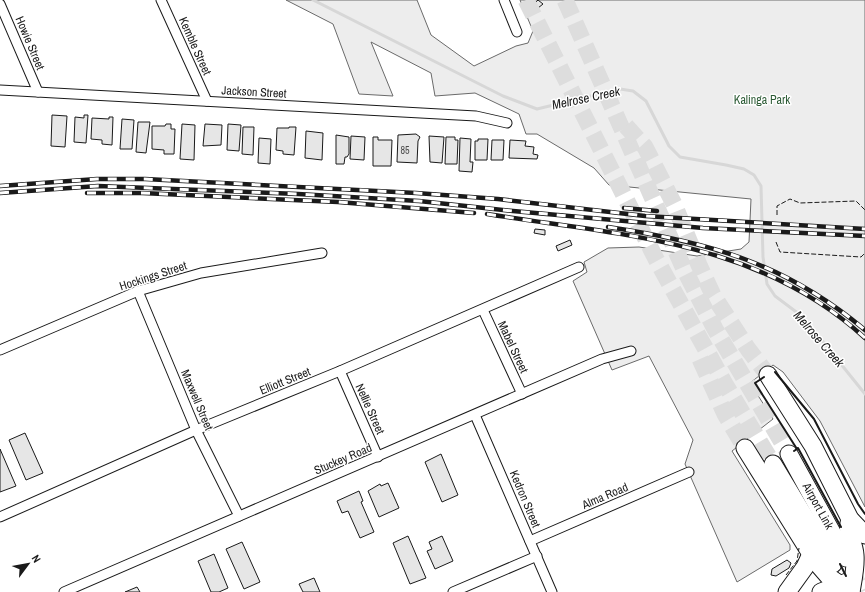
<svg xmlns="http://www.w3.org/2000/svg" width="865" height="592" viewBox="0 0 865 592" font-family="'Archivo Narrow',sans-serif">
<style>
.built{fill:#ededed;stroke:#6a6a6a}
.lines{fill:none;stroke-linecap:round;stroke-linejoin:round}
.stream{stroke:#d7d7d7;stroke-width:3}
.building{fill:#e6e6e6;stroke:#1a1a1a}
.highway-tunnel{stroke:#ddd;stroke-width:17;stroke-dasharray:17 8;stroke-linecap:butt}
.street-casing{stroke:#1a1a1a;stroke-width:11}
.highway-casing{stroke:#1a1a1a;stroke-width:19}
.street{stroke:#fff;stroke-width:9}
.highway{stroke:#fff;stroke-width:17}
.rail-casing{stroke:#1a1a1a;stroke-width:4.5}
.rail{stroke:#fff;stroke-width:3;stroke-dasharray:9;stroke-linecap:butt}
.fence{stroke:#1a1a1a;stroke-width:1;stroke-dasharray:5 2;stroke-linecap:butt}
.wall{stroke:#1a1a1a;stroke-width:2}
.labels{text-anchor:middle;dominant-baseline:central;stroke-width:3;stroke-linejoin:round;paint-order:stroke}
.number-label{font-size:10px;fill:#4d4d4d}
.street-label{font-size:12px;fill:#1a1a1a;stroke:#fff}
.park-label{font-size:12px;fill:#2b5a34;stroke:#fff}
.water-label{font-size:13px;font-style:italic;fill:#1a1a1a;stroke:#fff}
</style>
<rect width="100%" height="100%" fill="#fff"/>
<polygon class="built" points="286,0 417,0 431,35 474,66 516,46 528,43 533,31 520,0 865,0 865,507 820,421 783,372 773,365 750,383 773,419 732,451 790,545 790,550 737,582 685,464 693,440 649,356 612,370 573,281 587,272 584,262 608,248 639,247 697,256 741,249 749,242 751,199 609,185 594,168 537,134 526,134 519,114 475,93 435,96 431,73 371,42 393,96 359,94 333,24"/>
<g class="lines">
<polyline class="stream" points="313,0 503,96 537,109 620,89 633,91 646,101 669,146 680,157 726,165 744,169 754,175 761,186 763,257 767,284 775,296 803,317 865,394"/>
</g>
<g class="building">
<polygon points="538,0 543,4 538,8 534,4"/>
<polygon points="52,115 67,116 65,147 51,146"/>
<polygon points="84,115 88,115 86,143 74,142 75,117 84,118"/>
<polygon points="109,117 113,117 112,145 102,144 102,140 91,139 92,118 109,119"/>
<polygon points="122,119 134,120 132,149 120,149"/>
<polygon points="138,122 150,122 146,153 136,152"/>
<polygon points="166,124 171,124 171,129 175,129 174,154 164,154 164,150 152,149 152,126 165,126"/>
<polygon points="182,124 195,125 194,160 180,159"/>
<polygon points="205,124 222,125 221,145 203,146"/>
<polygon points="228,124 241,125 239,151 227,150"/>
<polygon points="243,127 254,127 253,155 242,154"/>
<polygon points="289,127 296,127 294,155 283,154 283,151 276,150 277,128 289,128"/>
<polygon points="306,131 323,133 322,160 305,158"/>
<polygon points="416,134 420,137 418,141 417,163 397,162 398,135"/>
<polygon points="336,135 349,137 349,154 347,157 345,157 344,164 336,164"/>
<polygon points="351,136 365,137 364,160 350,159"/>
<polygon points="429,136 444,137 442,163 430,162"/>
<polygon points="373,137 378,137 378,140 392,140 391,166 373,166"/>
<polygon points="446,137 455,137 455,140 458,140 457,164 445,164"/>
<polygon points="259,138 271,139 270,164 258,163"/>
<polygon points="460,138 471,139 470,162 473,162 472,172 459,171"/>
<polygon points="478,139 488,139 487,160 475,160 475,141 478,141"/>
<polygon points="492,140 504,140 503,160 491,160"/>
<polygon points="510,140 526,141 525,146 534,147 533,154 538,155 537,159 509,158"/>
<polygon points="535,229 545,230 545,235 534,233"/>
<polygon points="570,240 572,245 558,251 556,246"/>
<polygon points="25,433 43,473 26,480 9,440"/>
<polygon points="0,449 16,486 0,492"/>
<polygon points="441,454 458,495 442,502 425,462"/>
<polygon points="388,483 399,508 379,517 368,491 380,484 381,486"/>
<polygon points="359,491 363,501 361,502 374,532 360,538 348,511 342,513 337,501"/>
<polygon points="408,536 426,578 410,584 393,543"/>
<polygon points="442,536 453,561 435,569 427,551 432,549 429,542"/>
<polygon points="242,542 260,582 244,589 226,549"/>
<polygon points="214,554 228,588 219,592 211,592 198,561"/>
<polygon points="787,560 791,563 789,568 776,576 771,575 772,569"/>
<polygon points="314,578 320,592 303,592 299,584"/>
<polygon points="137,587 140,592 125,592"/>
</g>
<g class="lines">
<g class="highway-tunnel">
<polyline points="526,0 656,259 725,384 773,464"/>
<polyline points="565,0 684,269 715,329 789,454"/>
<polyline points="626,126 645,147 674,204 699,265 713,295 748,349 768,375"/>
<polyline points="700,359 725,414 745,448"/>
<polyline points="850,568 862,592"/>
</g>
<g class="street-casing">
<g id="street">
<polyline points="161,0 207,101"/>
<polyline points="504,0 517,32"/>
<polyline points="0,4 38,92"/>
<polyline points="0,90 476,116 507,123"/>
<polyline points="138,291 196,430 239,516"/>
<polyline points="483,310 522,394"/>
<polyline points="0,350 138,291 201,273 322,253"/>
<polyline points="340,371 378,457"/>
<polyline points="475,415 552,592"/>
<polyline points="0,517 196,430 340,371 579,267"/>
<polyline points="530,541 689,472"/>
<polyline points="64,592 602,359 631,351"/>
<polyline points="453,592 537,556"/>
</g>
</g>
<g class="highway-casing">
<g id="highway">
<polyline points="768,375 813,446 850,519 865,535"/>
<polyline points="745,448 816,562 829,577 851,592"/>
<polyline points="789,454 846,558"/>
<polyline points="773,464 833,564"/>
<path d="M850,519c-5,17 4,20 5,36 1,12 -2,25 -4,37"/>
<polyline points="787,592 805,567 811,554"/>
<polyline points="821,592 847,582"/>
</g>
</g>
<use href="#street" class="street"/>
<use href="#highway" class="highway"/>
<g class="rail-casing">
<g id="rail">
<polyline points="0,186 97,179 145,179 416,193 498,199 645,216 865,229"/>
<polyline points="0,193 98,186 298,194 419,201 513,211 703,228 865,236"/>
<polyline points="87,193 142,193 338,202 474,213"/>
<polyline points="624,208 657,211"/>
<path d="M487,214c136,22 271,26 378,124"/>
<path d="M608,227c101,15 177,36 257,103"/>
</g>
</g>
<use href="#rail" class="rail"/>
<g class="fence">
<polyline points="777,215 777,206 790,199 800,203 856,201 865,210"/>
<polyline points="776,242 780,252 861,257 865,253"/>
<polyline points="786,575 797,561 799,548"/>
</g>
<g class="wall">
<polyline points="775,372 814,419 858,504 865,514"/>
<polyline points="764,377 755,383 797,449 794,451"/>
<polyline points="798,448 841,527"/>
<polyline points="840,564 846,576"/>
</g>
</g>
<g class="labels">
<g class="number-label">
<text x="405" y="150">85</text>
</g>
<g class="street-label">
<text transform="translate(30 43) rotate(67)">Howie Street</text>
<text transform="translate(195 46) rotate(66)">Kemble Street</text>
<text transform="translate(254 92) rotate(3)">Jackson Street</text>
<text transform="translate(153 276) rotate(-18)">Hockings Street</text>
<text transform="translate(513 347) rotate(65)">Mabel Street</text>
<text transform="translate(285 381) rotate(-22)">Elliott Street</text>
<text transform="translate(197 400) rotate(67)">Maxwell Street</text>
<text transform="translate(370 409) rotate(66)">Nellie Street</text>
<text transform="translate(343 459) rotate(-23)">Stuckey Road</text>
<text transform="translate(605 496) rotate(-23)">Alma Road</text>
<text transform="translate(525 499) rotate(67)">Kedron Street</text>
<text transform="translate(818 506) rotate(61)">Airport Link</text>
</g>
<g class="park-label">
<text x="762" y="100">Kalinga Park</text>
</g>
<g class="water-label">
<text transform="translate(586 98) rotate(-12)">Melrose Creek</text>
<text transform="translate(819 339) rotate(49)">Melrose Creek</text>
</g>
</g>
<g transform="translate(28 564) rotate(58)" stroke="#ffffff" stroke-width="3" paint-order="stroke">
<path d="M0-3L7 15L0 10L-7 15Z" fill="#1a1a1a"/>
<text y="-6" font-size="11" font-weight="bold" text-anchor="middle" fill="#1a1a1a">N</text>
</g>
</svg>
